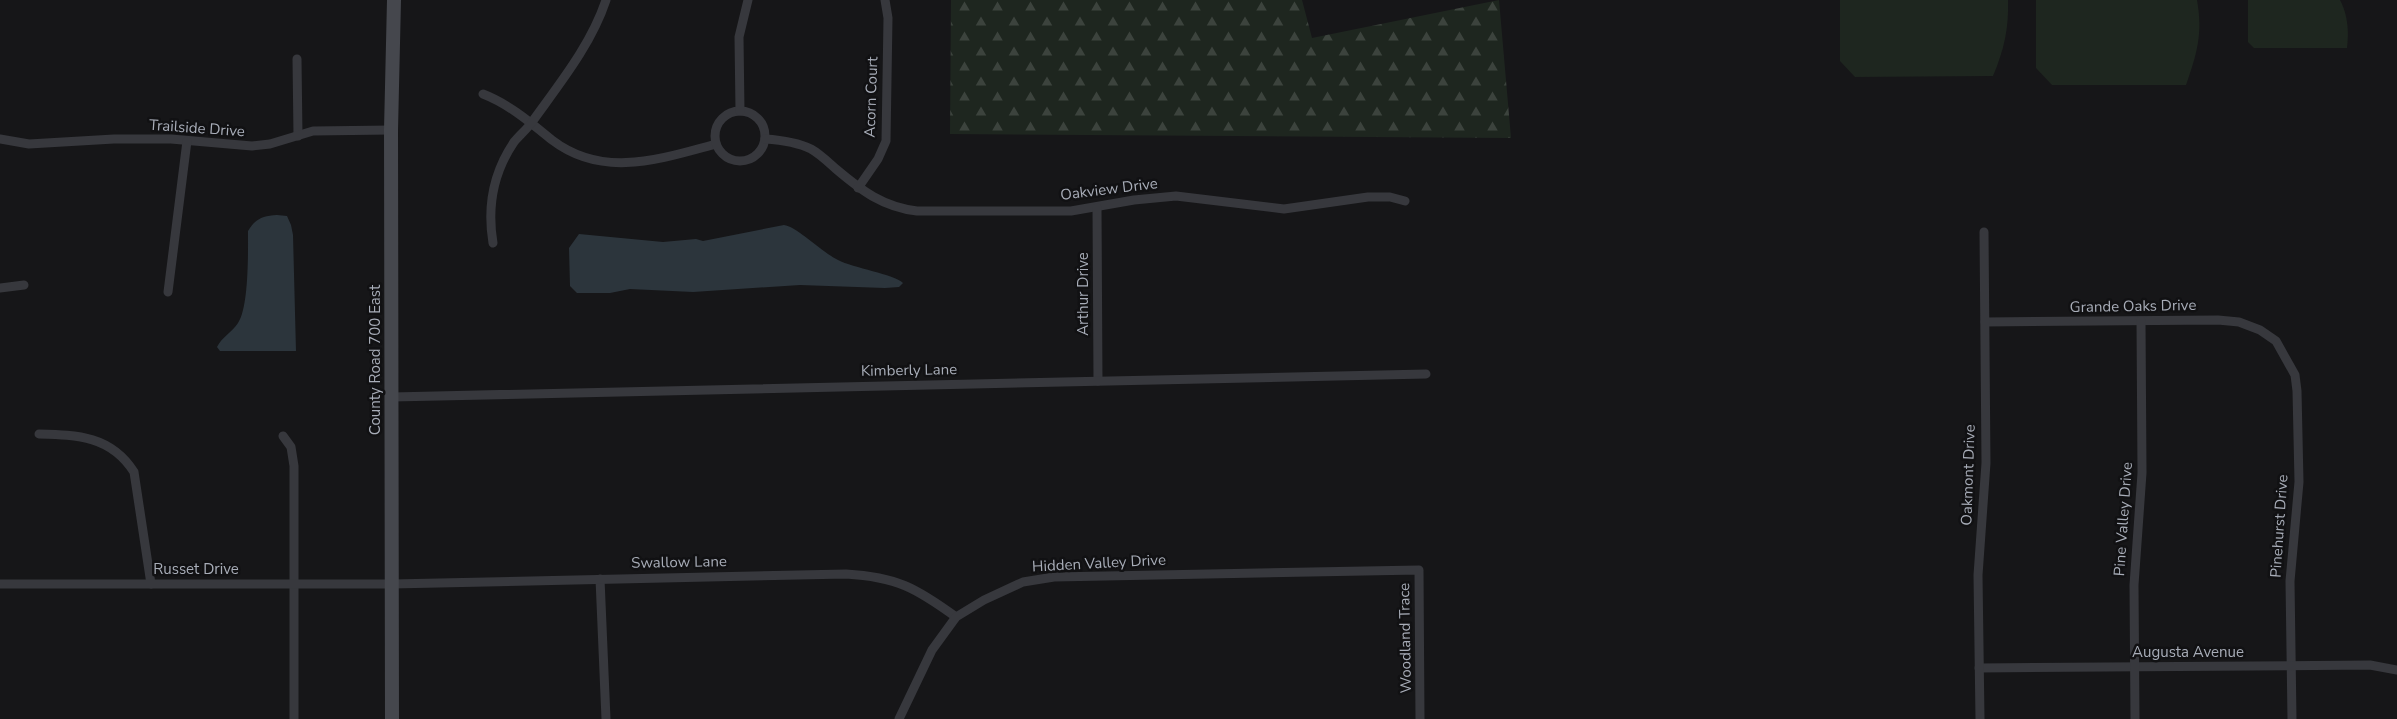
<svg xmlns="http://www.w3.org/2000/svg" width="2397" height="719" viewBox="0 0 2397 719" font-family="'Nunito Sans',sans-serif">
<style>
.green{fill:#1e261f}
.forest{fill:url(#forest-firs)}
.water{fill:#2c353c}
.lines{fill:none;stroke-linecap:round;stroke-linejoin:round}
.street{stroke:#37383d;stroke-width:9}
.secondary{stroke:#45474d;stroke-width:14}
.labels{text-anchor:middle;dominant-baseline:central;stroke-width:5;stroke-linejoin:round;paint-order:stroke}
.street-label{font-size:15px;fill:#a8adb8;stroke:#111113}
</style>
<defs>
<pattern id="forest-firs" width="22" height="20" patternUnits="userSpaceOnUse" patternTransform="scale(1.5)"><rect width="22" height="20" fill="#1e261f"/><path d="M5 1l3.5 6h-7zM16 11l3.5 6h-7z" fill="#3c433d"/></pattern>
</defs>
<rect width="100%" height="100%" fill="#161618"/>
<g class="green">
<path d="M1840,0h168c1,28 -4,50 -15,76l-138,1 -15,-16z"/>
<path d="M2036,0h161c6,34 0,53 -11,85h-134l-16,-17z"/>
<path d="M2248,0h92c8,15 9,32 7,48h-93l-6,-6z"/>
</g>
<polygon class="forest" points="951,0 1302,0 1312,38 1499,0 1511,138 950,134"/>
<g class="water">
<path d="M277,215l10,1 4,9 2,10 3,116h-76l-3,-4c5,-10 15,-15 21,-24 11,-16 10,-71 10,-92 8,-13 15,-15 29,-16z"/>
<path d="M784,225c12,1 39,28 54,35 15,8 56,14 65,23l-4,4 -14,1 -85,-3 -107,7 -63,-3 -20,4h-33l-7,-7 -1,-38 10,-14 84,8 33,-3 7,2z"/>
</g>
<g class="lines">
<g class="street">
<polyline points="297,59 298,136"/>
<path d="M483,94c26,10 48,29 69,46 51,39 108,19 164,4"/>
<circle cx="740" cy="136" r="25"/>
<polyline points="740,111 739,37 748,0"/>
<polyline points="0,139 29,144 114,139 171,139 252,146 270,144 313,131 391,130"/>
<path d="M765,139c15,1 32,3 46,10 9,5 17,13 25,20 26,22 47,38 81,42h154l63,-11 42,-4 108,13 84,-12h22l15,4"/>
<polyline points="858,188 878,159 886,141 888,18 885,0"/>
<polyline points="1097,208 1098,381"/>
<path d="M493,243c-6,-36 0,-70 21,-101 6,-7 13,-13 18,-20 28,-39 59,-77 74,-122"/>
<polyline points="0,288 24,285"/>
<polyline points="168,292 187,141"/>
<polyline points="1985,322 2218,320 2239,322 2260,330 2276,341 2295,375 2297,391 2299,482 2290,581 2292,719"/>
<polyline points="392,397 1426,374"/>
<path d="M39,434c39,1 72,2 95,38l17,112"/>
<polyline points="283,436 291,447 294,466 294,719"/>
<polyline points="600,579 606,719"/>
<path d="M0,584h392l454,-10c51,3 70,14 110,43"/>
<polyline points="1979,668 2370,665 2397,670"/>
<polyline points="899,719 932,650 956,617 984,600 1023,582 1054,577 1419,570 1420,719"/>
<polyline points="1980,719 1978,575 1986,463 1984,232"/>
<polyline points="2135,719 2134,585 2142,473 2141,321"/>
</g>
<polyline class="secondary" points="392,719 391,130 394,0"/>
</g>
<g class="labels">
<g class="street-label">
<text transform="translate(871 97) rotate(-88)">Acorn Court</text>
<text transform="translate(197 128) rotate(4)">Trailside Drive</text>
<text transform="translate(1109 189) rotate(-7)">Oakview Drive</text>
<text transform="translate(1083 294) rotate(-90)">Arthur Drive</text>
<text transform="translate(2133 306) rotate(-1)">Grande Oaks Drive</text>
<text transform="translate(375 360) rotate(-90)">County Road 700 East</text>
<text transform="translate(909 370) rotate(-1)">Kimberly Lane</text>
<text transform="translate(1968 475) rotate(-88)">Oakmont Drive</text>
<text transform="translate(2123 519) rotate(-86)">Pine Valley Drive</text>
<text transform="translate(2279 526) rotate(-86)">Pinehurst Drive</text>
<text transform="translate(679 562) rotate(-1)">Swallow Lane</text>
<text transform="translate(1099 563) rotate(-3)">Hidden Valley Drive</text>
<text x="196" y="569">Russet Drive</text>
<text transform="translate(1405 638) rotate(-91)">Woodland Trace</text>
<text x="2188" y="652">Augusta Avenue</text>
</g>
</g>
</svg>
